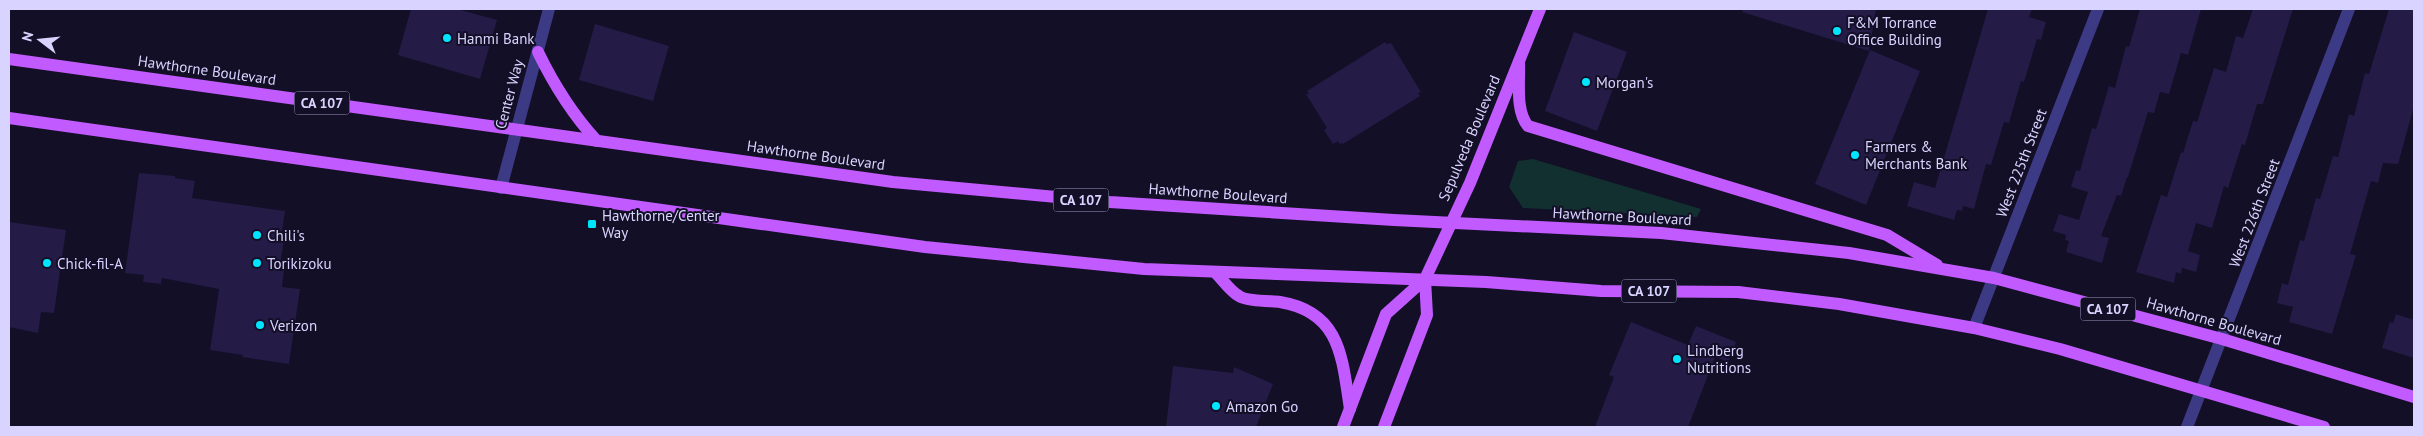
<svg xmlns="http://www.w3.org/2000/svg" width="2423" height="436" viewBox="0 0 2423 436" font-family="'PT Sans',sans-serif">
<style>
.green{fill:#12302f}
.building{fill:#241b47}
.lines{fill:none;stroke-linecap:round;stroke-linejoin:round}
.street{stroke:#3d3a85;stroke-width:12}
.primary{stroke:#c25bff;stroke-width:12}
.poi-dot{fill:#00e5ff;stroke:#130f26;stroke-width:2}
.labels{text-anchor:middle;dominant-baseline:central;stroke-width:4;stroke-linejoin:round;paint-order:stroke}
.shield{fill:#130f26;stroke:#9e99be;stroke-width:1}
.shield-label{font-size:14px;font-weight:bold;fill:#d9d4ff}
.poi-label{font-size:15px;fill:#d9d4ff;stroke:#130f26;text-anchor:start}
.street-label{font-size:15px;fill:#d9d4ff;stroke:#130f26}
</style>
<rect width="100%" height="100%" fill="#130f26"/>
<polygon class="green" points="1533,159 1701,209 1697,217 1523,208 1509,187 1518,161"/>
<g class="building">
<polygon points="411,9 457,9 497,20 480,79 398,55"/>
<polygon points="1743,9 1876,9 1869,51 1742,12"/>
<polygon points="1988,9 2032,9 2029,17 2046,22 2041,40 2037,39 2024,82 2021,81 2009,123 2004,122 1991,165 1986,164 1974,209 1963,206 1962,211 1957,210 1954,220 1907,206 1914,182 1935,188"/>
<polygon points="2140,9 2201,9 2188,55 2181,53 2169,94 2160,92 2154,113 2148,112 2128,177 2127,177 2121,196 2117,195 2101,236 2109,238 2102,263 2066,252 2069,241 2065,240 2066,235 2053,231 2059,214 2079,220 2088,192 2071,187 2076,170 2080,171 2092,128 2096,129 2109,86 2115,88 2126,46 2129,47"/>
<polygon points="2253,9 2293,9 2263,104 2257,104 2245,145 2242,144 2228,188 2224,186 2212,228 2196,223 2188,251 2200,255 2196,272 2182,268 2181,274 2176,272 2174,283 2136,272 2161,195 2167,197 2181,152 2183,153 2193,121 2197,122 2214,68 2226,72 2236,36 2243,38"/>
<polygon points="2389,9 2414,9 2414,106 2398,164 2383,163 2378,183 2371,181 2350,254 2356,255 2332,334 2289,322 2293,307 2277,303 2282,283 2288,285 2300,240 2304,241 2316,198 2320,199 2333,156 2338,157 2349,114 2354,116 2365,73 2369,74"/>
<polygon points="595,24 669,46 653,101 579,80"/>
<polygon points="1574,32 1627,52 1597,131 1545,111"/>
<polygon points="1385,42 1386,44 1391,43 1421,92 1418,93 1420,96 1343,144 1342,143 1339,144 1338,141 1333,144 1324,130 1327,128 1306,94 1309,94 1307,91"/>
<polygon points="1870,50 1920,71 1866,205 1815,184"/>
<polygon points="139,173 175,176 175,178 195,181 192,198 285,211 281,239 284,239 279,271 284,271 282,287 300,289 289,364 242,357 243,355 210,350 219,289 162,278 161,284 143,282 144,275 125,273"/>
<polygon points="9,222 66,230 54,313 41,312 38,333 9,327"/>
<polygon points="2396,314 2414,320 2414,358 2382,348 2390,322 2393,323"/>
<polygon points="1631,322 1688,345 1696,326 1736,342 1728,362 1715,357 1688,427 1595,427 1614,377 1609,375"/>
<polygon points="1173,366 1233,373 1234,367 1273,384 1256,427 1166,427"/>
</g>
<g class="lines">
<g class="street">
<polyline points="501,188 549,9"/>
<polyline points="1974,328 2098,9"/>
<polyline points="2187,427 2349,9"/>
</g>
<g class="primary">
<path d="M538,52c16,33 34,62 59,89"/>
<polyline points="9,59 893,182 1110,202 1394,220 1661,233 1849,253 1994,278 2222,339 2414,397"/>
<path d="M1519,62c1,19 -4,49 9,64l359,109 50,30"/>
<polyline points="9,118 925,247 1144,269 1486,282 1601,291 1738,292 1839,304 1974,328 2060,349 2324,427"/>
<path d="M1215,272c7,7 15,19 24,24 6,5 32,5 41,6 61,10 62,56 70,107"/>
<polyline points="1343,427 1386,314 1425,279 1470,183 1540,9"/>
<polyline points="1384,427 1427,315 1425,279"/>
</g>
</g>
<g class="poi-dot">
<circle cx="1837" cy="31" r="5"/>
<circle cx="447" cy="38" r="5"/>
<circle cx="1586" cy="82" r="5"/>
<circle cx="1855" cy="155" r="5"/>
<rect x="587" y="219" width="10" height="10" rx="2.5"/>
<circle cx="257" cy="235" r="5"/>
<circle cx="47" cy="263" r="5"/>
<circle cx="257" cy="263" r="5"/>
<circle cx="260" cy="325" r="5"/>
<circle cx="1677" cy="359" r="5"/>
<circle cx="1216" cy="406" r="5"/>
</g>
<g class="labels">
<g class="shield">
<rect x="294.5" y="91.5" width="55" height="23" rx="4"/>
<rect x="1053.5" y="188.5" width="55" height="23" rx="4"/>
<rect x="1621.5" y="279.5" width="55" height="23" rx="4"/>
<rect x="2080.5" y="297.5" width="55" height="23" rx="4"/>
</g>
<g class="shield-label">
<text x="322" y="103">CA 107</text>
<text x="1081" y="200">CA 107</text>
<text x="1649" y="291">CA 107</text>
<text x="2108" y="309">CA 107</text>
</g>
<g class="poi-label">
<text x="1847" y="22">F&amp;M Torrance<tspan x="1847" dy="17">Office Building</tspan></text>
<text x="457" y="38">Hanmi Bank</text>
<text x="1596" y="82">Morgan's</text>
<text x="1865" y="146">Farmers &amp;<tspan x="1865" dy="17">Merchants Bank</tspan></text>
<text x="602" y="215">Hawthorne/Center<tspan x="602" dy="17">Way</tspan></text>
<text x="267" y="235">Chili's</text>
<text x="57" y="263">Chick-fil-A</text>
<text x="267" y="263">Torikizoku</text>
<text x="270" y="325">Verizon</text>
<text x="1687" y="350">Lindberg<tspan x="1687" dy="17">Nutritions</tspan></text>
<text x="1226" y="406">Amazon Go</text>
</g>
<g class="street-label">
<text transform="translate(207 70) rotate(8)">Hawthorne Boulevard</text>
<text transform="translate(509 94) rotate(-75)">Center Way</text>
<text transform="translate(1469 138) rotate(-67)">Sepulveda Boulevard</text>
<text transform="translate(816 155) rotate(8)">Hawthorne Boulevard</text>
<text transform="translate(2021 163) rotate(-69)">West 225th Street</text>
<text transform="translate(1218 193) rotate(4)">Hawthorne Boulevard</text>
<text transform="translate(2254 213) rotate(-69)">West 226th Street</text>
<text transform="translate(1622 216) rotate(3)">Hawthorne Boulevard</text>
<text transform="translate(2214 321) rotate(16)">Hawthorne Boulevard</text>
</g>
</g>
<rect width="2423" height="436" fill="none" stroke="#d9d4ff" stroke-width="20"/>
<g transform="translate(40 40) rotate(286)" stroke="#130f26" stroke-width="4" paint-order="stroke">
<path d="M0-4L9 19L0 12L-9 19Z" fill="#d9d4ff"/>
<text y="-8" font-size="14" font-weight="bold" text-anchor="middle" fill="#d9d4ff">N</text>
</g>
</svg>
